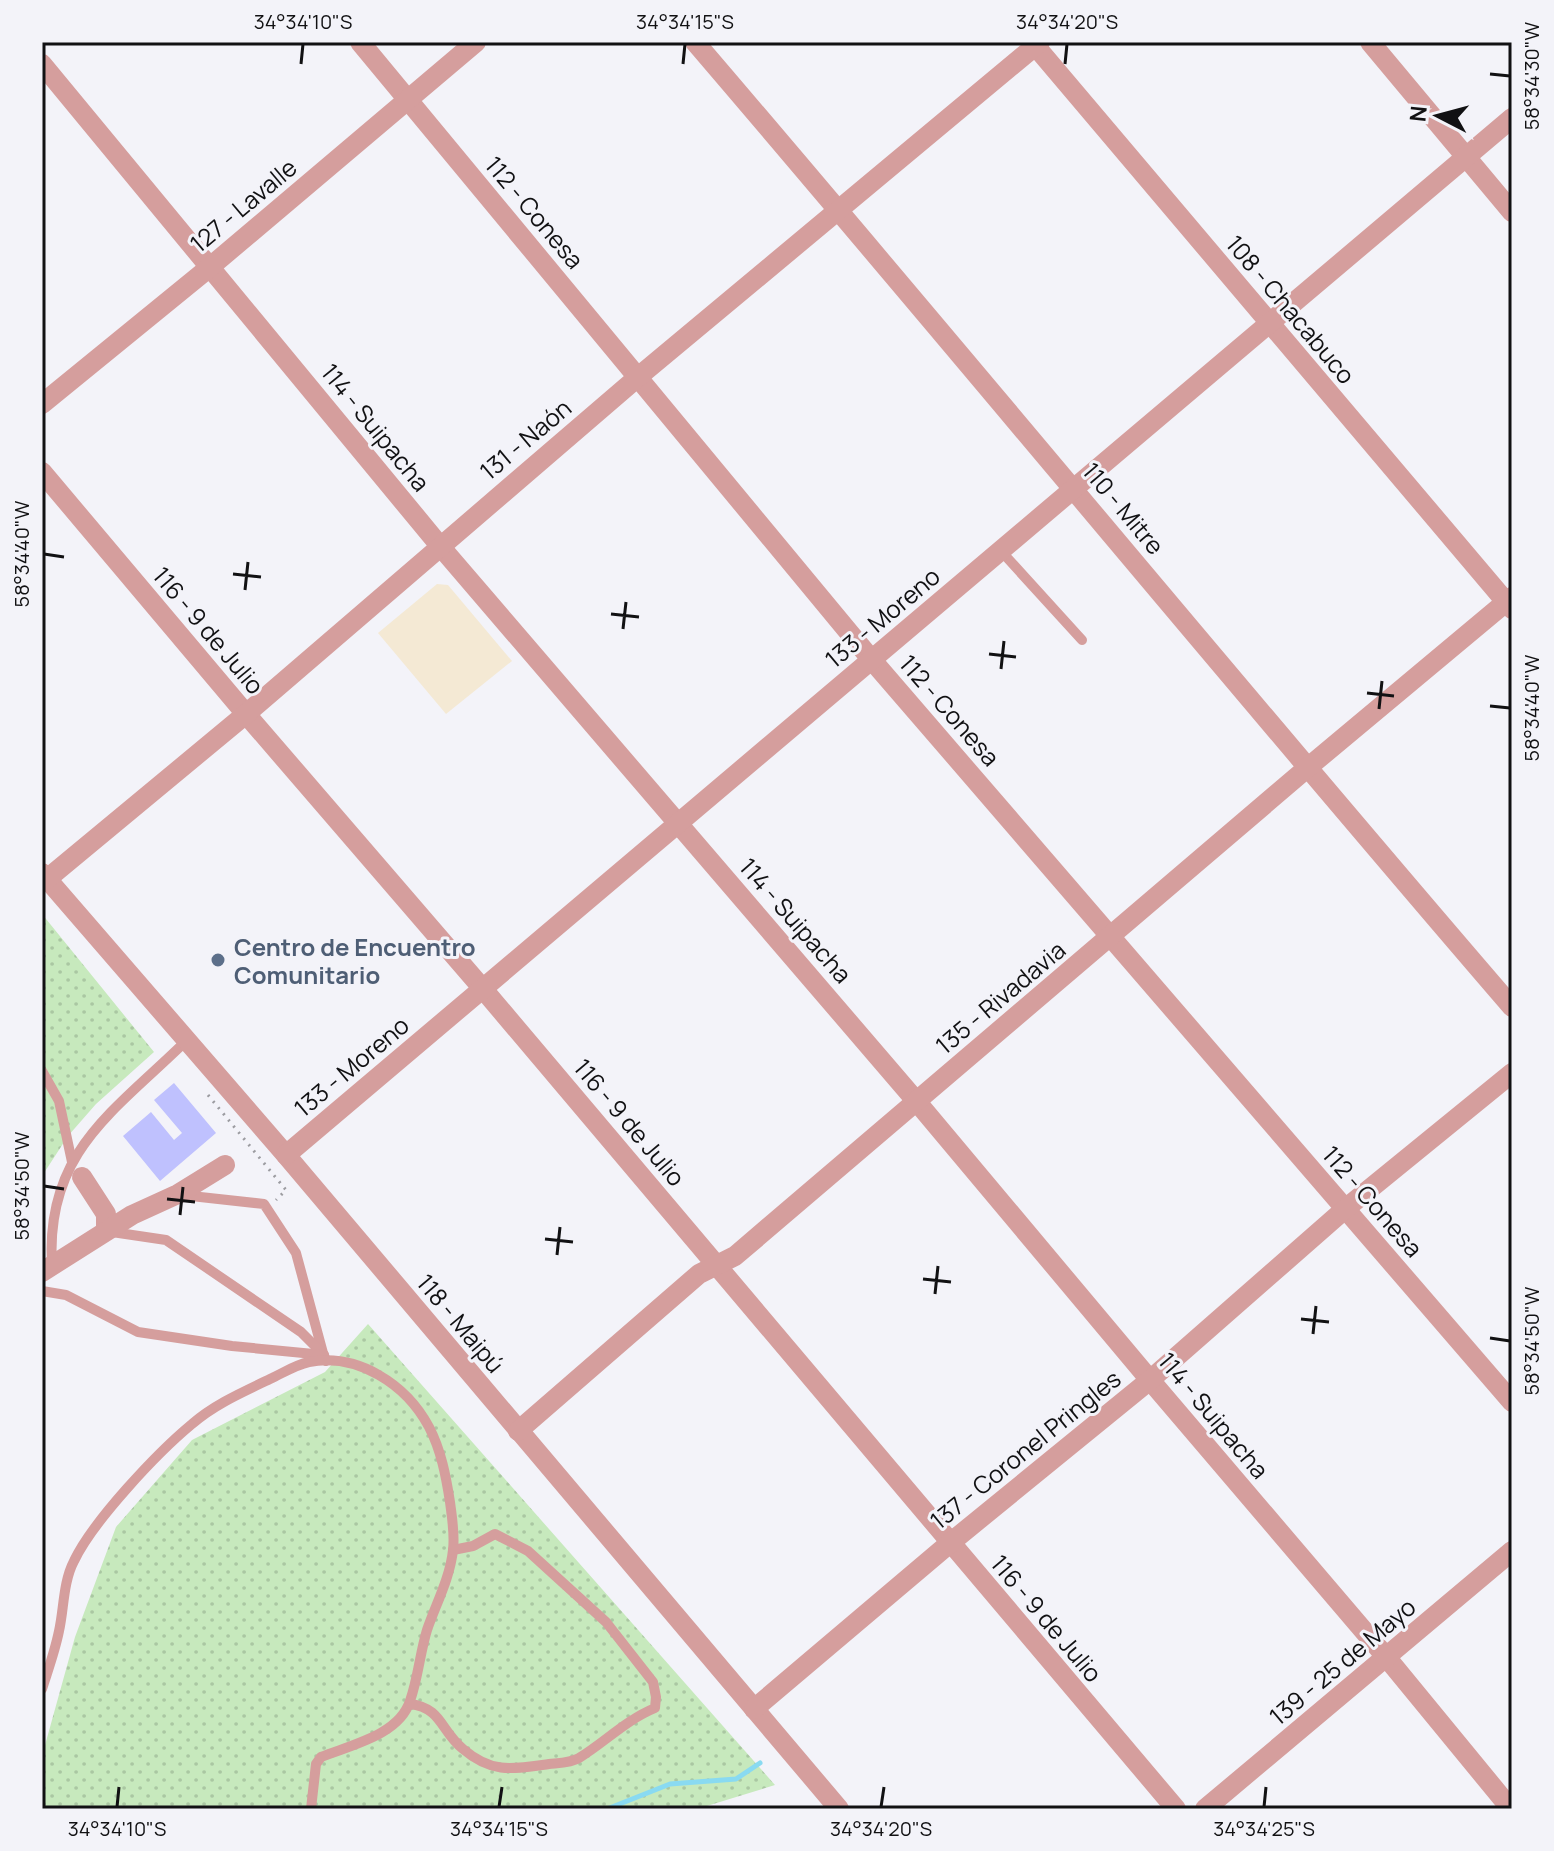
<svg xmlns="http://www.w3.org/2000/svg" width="1554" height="1851" viewBox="0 0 1554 1851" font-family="Manrope,sans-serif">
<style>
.education{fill:#f4e9d4}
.green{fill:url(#green-dots)}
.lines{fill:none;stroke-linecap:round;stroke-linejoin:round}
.stream{stroke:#89daf1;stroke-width:5}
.building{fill:#bfc1fe}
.path{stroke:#9c9ca1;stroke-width:3;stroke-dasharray:2 6;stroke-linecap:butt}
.service{stroke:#d59e9d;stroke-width:10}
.minor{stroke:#d59e9d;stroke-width:20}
.ticks{fill:none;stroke:#111113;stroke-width:3}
.service-dot{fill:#5c6f8a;stroke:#f3f3f9;stroke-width:3}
.labels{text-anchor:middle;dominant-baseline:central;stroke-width:6;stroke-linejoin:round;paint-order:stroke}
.street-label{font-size:24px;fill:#111113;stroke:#f3f3f9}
.service-label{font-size:24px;font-weight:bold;fill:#4e5e75;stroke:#f3f3f9;text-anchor:start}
.neatline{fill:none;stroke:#111113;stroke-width:3}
.ticks-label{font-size:20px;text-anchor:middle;fill:#111113}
</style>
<defs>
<pattern id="green-dots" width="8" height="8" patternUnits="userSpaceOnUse" patternTransform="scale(2)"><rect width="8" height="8" fill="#c7e9bd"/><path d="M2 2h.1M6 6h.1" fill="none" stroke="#aac7a2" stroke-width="1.8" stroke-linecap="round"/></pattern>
</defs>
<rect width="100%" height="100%" fill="#f3f3f9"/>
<polygon class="education" points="437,584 448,585 512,661 446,714 378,633"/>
<g class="green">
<polygon points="42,914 154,1052 96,1104 68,1136 42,1176"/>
<polygon points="368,1324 775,1785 697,1809 42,1809 42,1756 75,1637 116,1527 192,1440 325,1372"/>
</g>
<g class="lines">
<polyline class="stream" points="607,1809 670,1784 736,1779 760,1763"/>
</g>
<polygon class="building" points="174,1083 216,1133 160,1181 123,1136 151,1112 174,1140 182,1133 154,1100"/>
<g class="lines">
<polyline class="path" points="208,1095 286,1190 276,1200"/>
<g class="service">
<polyline points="1001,551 1082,640"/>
<polyline points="42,1071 59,1101 72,1162"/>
<polyline points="182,1195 264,1204 296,1253 323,1353"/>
<polyline points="112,1232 166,1240 301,1332 324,1355"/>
<path d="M52,1265c-7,-114 63,-154 135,-225"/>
<polyline points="42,1291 66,1295 138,1332 232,1346 324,1355 326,1361"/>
<path d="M42,1689c6,-19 13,-38 17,-58 5,-22 4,-49 15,-70 19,-40 83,-108 118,-137 23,-20 51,-32 78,-45 13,-6 25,-14 39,-17 49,-9 97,22 120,65 12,23 17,49 21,75 2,16 5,32 3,48 -3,28 -17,54 -26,80 -7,23 -9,48 -17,71 -11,34 -59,44 -89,56l-5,7 -5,45"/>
<path d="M410,1704c32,4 30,26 53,45 29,25 50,20 86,15 9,-1 22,-1 30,-6 26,-16 47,-38 76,-50l1,-11 -3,-15 -47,-60 -78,-71 -33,-17 -22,12 -20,4"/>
</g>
<g class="minor">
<polyline points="360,42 871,659 1512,1402"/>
<path d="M695,42c274,320 542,646 817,965"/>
<polyline points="1032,42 1512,609"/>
<polyline points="1370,42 1512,212"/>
<polyline points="42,64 440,546 917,1102 1150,1380 1387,1658 1511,1809"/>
<polyline points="42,404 210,267 476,42"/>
<polyline points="42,472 246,714 483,989 1176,1809"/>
<polyline points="42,873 286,1155 839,1809"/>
<polyline points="47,879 246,714 638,377 1040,42"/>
<polyline points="286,1155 1512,118"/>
<polyline points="82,1177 106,1214 106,1231"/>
<polyline points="42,1272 132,1215 178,1194 225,1165"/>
<polyline points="518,1431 699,1274 735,1256 1306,769 1512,597"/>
<polyline points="754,1709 950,1543 1150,1380 1345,1209 1512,1073"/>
<polyline points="1205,1809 1512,1551"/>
</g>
</g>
<path class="ticks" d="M301,64l2,-20M683,64l2,-20M1065,64l2,-20M1490,74l20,2M44,554l20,3M233,574l28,3M245,590l3,-28M611,614l28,3M623,629l3,-27M989,654l27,3M1001,669l3,-28M1367,693l27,3M1490,706l20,2M1379,709l3,-28M44,1186l20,3M167,1199l28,3M180,1215l3,-28M545,1239l28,3M557,1255l3,-28M923,1279l28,3M935,1294l3,-28M1301,1319l28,3M1313,1334l3,-28M1490,1338l20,3M117,1807l2,-20M499,1807l3,-20M881,1807l3,-20M1264,1807l2,-20"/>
<circle class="service-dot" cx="218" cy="960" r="8"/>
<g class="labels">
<g class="street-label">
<text transform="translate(243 205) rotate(-40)">127 - Lavalle</text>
<text transform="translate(535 212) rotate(50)">112 - Conesa</text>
<text transform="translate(1291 309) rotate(50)">108 - Chacabuco</text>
<text transform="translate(376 427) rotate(51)">114 - Suipacha</text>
<text transform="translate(525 439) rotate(-40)">131 - Naón</text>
<text transform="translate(1124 508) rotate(50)">110 - Mitre</text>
<text transform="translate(882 617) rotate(-40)">133 - Moreno</text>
<text transform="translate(209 630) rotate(50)">116 - 9 de Julio</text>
<text transform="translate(950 710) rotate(49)">112 - Conesa</text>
<text transform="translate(796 920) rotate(49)">114 - Suipacha</text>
<text transform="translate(1000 997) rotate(-40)">135 - Rivadavia</text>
<text transform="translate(351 1066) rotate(-40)">133 - Moreno</text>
<text transform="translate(630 1122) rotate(50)">116 - 9 de Julio</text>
<text transform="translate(1373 1201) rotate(49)">112 - Conesa</text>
<text transform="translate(461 1323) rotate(50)">118 - Maipú</text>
<text transform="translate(1214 1415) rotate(50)">114 - Suipacha</text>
<text transform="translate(1025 1449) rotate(-39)">137 - Coronel Pringles</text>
<text transform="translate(1047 1618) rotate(50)">116 - 9 de Julio</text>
<text transform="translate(1342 1661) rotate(-40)">139 - 25 de Mayo</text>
</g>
<g class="service-label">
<text x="234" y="946">Centro de Encuentro<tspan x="234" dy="28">Comunitario</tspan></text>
</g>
</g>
<rect width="1554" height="1851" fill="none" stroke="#f3f3f9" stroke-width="88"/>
<g transform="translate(1438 116) rotate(276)" stroke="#f3f3f9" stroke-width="6" paint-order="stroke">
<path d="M0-6L14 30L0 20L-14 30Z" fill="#111113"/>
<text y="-12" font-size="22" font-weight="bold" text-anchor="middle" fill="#111113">N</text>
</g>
<rect x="44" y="44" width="1466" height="1763" class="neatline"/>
<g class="ticks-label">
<text x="303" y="29">34°34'10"S</text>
<text x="685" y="29">34°34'15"S</text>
<text x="1067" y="29">34°34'20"S</text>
<text transform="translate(1532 76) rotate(-90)" y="7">58°34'30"W</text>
<text transform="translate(22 554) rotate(-90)" y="7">58°34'40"W</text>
<text transform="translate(1532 708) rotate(-90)" y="7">58°34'40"W</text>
<text transform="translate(22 1186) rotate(-90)" y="7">58°34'50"W</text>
<text transform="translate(1532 1341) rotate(-90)" y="7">58°34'50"W</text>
<text x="117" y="1836">34°34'10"S</text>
<text x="499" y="1836">34°34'15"S</text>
<text x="881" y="1836">34°34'20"S</text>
<text x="1264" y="1836">34°34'25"S</text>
</g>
</svg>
